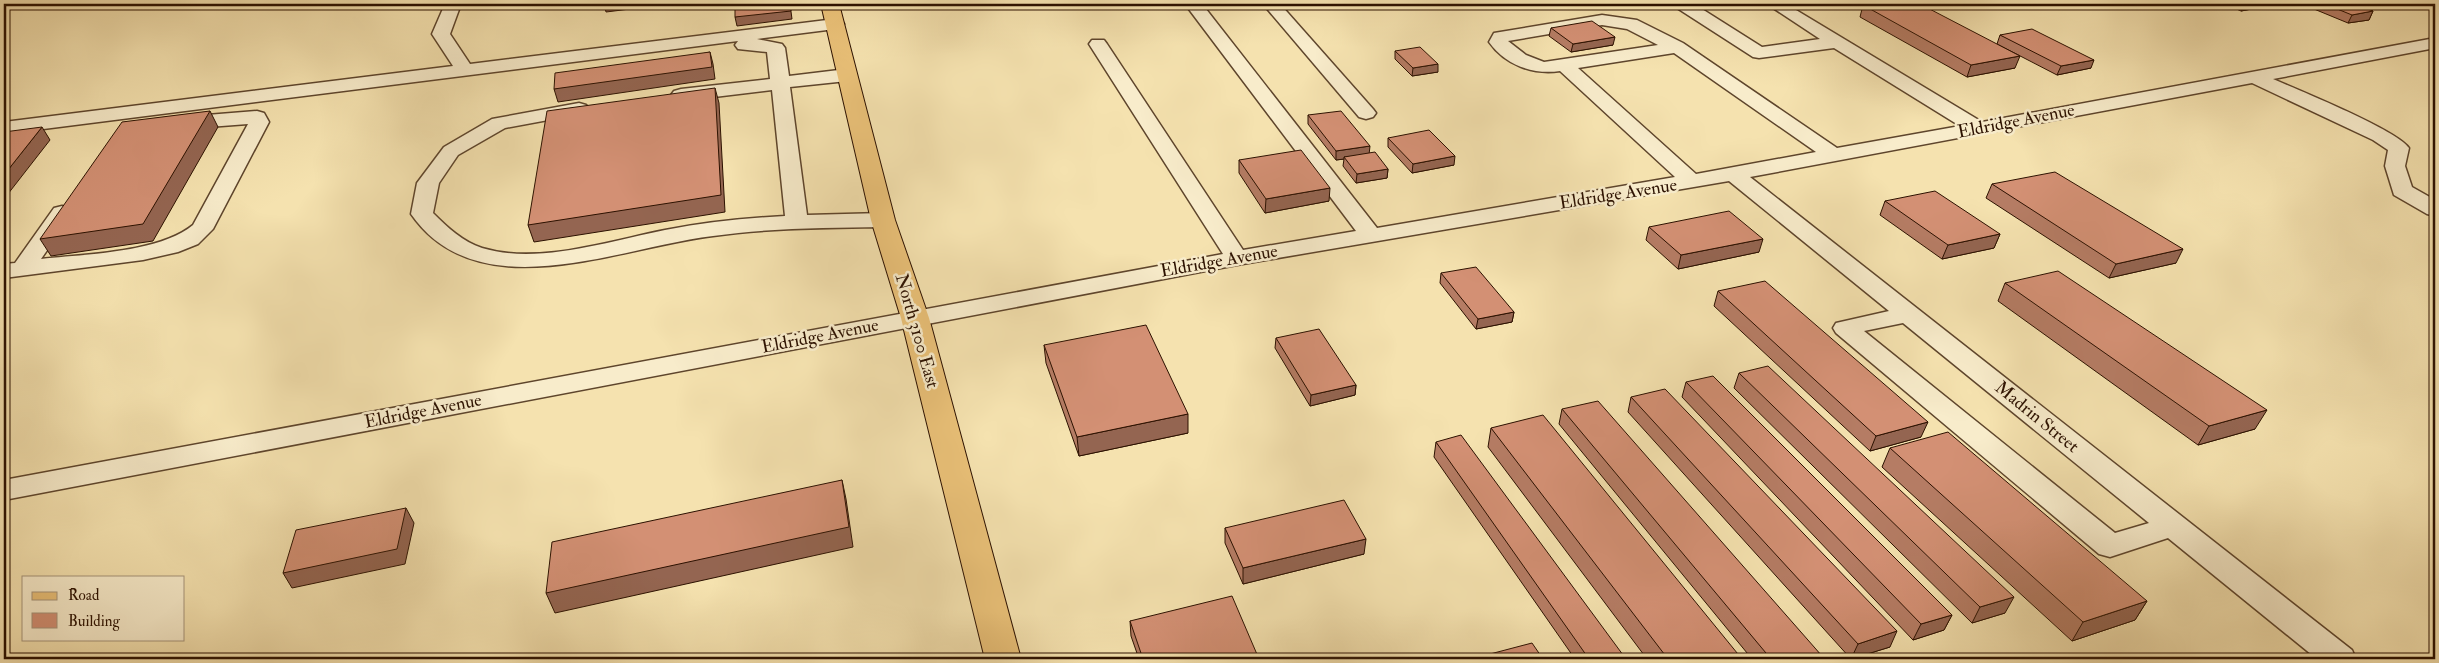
<svg xmlns="http://www.w3.org/2000/svg" width="2439" height="663" viewBox="0 0 2439 663" font-family="'IM FELL Double Pica',serif">
<style>
.lines{fill:none;stroke-linecap:round;stroke-linejoin:round}
.minor-casing{stroke:#5e452c;stroke-width:3}
.major-casing{stroke:#2c1100;stroke-width:2}
.minor{fill:#f8eccb;fill-rule:evenodd}
.major{fill:#eac178;fill-rule:evenodd}
.wall{fill:#b57c64;stroke:#2c1100}
.shaded-wall{fill:#946551;stroke:#2c1100}
.building{fill:#d39074;stroke:#2c1100}
.labels{text-anchor:middle;dominant-baseline:central;stroke-width:5;stroke-linejoin:round;paint-order:stroke}
.street-label{font-size:18px;fill:#2c1100;stroke:#f8eccb}
</style>
<rect width="100%" height="100%" fill="#f5e2af"/>
<filter id="stains"><feTurbulence type="fractalNoise" baseFrequency=".004" numOctaves="4"/><feColorMatrix values="0 0 0 0 .2 0 0 0 0 .09 0 0 0 0 .02 0 0 0 .5 -.17"/></filter>
<radialGradient id="worn" r=".72"><stop offset=".6" stop-color="#630" stop-opacity="0"/><stop offset="1" stop-color="#630" stop-opacity=".3"/></radialGradient>
<g class="lines">
<g class="minor-casing">
<g id="minor">
<path d="M445,4h16l-11,30 20,30 365,-45 6,1 3,4 -3,4 -6,1 -78,10 25,5 3,4 4,28 58,-7 7,2 2,4 -2,4 -7,2 -57,6 17,128 76,-2 8,2 3,5 -3,5 -8,2c-57,1 -114,1 -170,9 -93,11 -235,75 -302,-22l6,-31 27,-36 48,-28 87,-16 7,2 3,4 -3,4 -81,15 -47,27 -19,28 -6,30c14,14 30,29 49,35 56,17 127,-7 183,-18 40,-8 80,-12 120,-14l-13,-126 -91,11 -7,-2 -3,-4 3,-4 7,-2 89,-10 -3,-27 -29,-3 -3,-4 3,-4 -734,93v-12l449,-56 -21,-32z"/>
<path d="M1185,4h17l175,224 298,-51 -115,-106c-27,4 -55,-6 -71,-29l5,-9 108,-18 35,5 46,23 154,105 123,-22 -126,-78 -75,10 -6,-1 -76,-49 -2,-4h19l68,43 58,-8 -53,-35h19l196,118 453,-84v10l-162,31c25,11 124,51 136,69l-4,18 7,21 23,13v16l-8,-2 -33,-19 -9,-29 3,-16 -15,-10 -121,-57 -502,94 602,473 4,9h-39l-149,-121 -58,19 -11,-3 -263,-221 -3,-5 3,-5 53,-12 -160,-130 -492,84 -1233,235v-20l1219,-226 -134,-210 3,-4h12l3,4 136,206 113,-19zM1602,25l25,4 31,16 -114,17 -18,-7 -18,-14zM1674,53l142,99 -120,22 -118,-106zM1903,323l246,200 -34,10 -251,-202z"/>
<polygon points="1263,4 1280,4 1373,109 1376,113 1373,117 1366,119 1359,117"/>
<path d="M257,111l7,2 5,9 -56,107 -15,15 -20,8 -35,8 -139,18v-14l11,-1 39,-55 8,-2 8,2 3,5 -32,46c43,-5 118,-6 152,-34l55,-101 -66,5 -7,-2 -3,-4 3,-4 7,-2z"/>
</g>
</g>
<g class="major-casing">
<polygon id="major" points="821,4 839,4 895,220 929,318 1021,659 985,659 901,318 871,220"/>
</g>
<use href="#minor" class="minor"/>
<use href="#major" class="major"/>
</g>
<g class="wall">
<polygon points="2225,4 2274,4 2273,5 2241,11"/>
<polygon points="2316,4 2354,4 2373,11 2369,20 2348,23 2314,9"/>
<polygon points="1863,5 2015,68 1967,77 1860,17"/>
<polygon points="1551,28 1613,45 1571,52 1549,36"/>
<polygon points="2000,35 2091,68 2057,75 1997,44"/>
<polygon points="1395,51 1438,72 1412,76 1395,59"/>
<polygon points="1308,115 1369,153 1388,169 1387,178 1356,183 1343,166 1344,159 1336,160 1308,124"/>
<polygon points="1388,138 1454,165 1412,173 1388,147"/>
<polygon points="1239,160 1329,201 1265,213 1239,173"/>
<polygon points="1992,184 2176,263 2109,278 1986,198"/>
<polygon points="1885,201 2000,234 1994,248 1942,259 1880,215"/>
<polygon points="1649,227 1759,252 1678,269 1646,240"/>
<polygon points="1441,273 1514,312 1512,322 1476,329 1440,283"/>
<polygon points="2005,283 2255,429 2198,445 1998,301"/>
<polygon points="1718,291 1921,437 1870,451 1714,306"/>
<polygon points="1276,338 1356,385 1355,395 1310,406 1275,348"/>
<polygon points="1044,345 1188,433 1079,456 1046,363"/>
<polygon points="1739,373 2005,613 1972,623 1734,388"/>
<polygon points="1686,382 1952,615 1944,630 1913,640 1682,397"/>
<polygon points="1631,397 1890,647 1851,659 1628,412"/>
<polygon points="1562,409 1822,656 1820,659 1752,659 1559,424"/>
<polygon points="1491,428 1742,659 1647,659 1488,447"/>
<polygon points="1436,442 1626,659 1575,659 1434,457"/>
<polygon points="1890,448 2147,601 2135,620 2072,641 1882,467"/>
<polygon points="1225,528 1364,554 1243,584 1225,543"/>
<polygon points="1130,621 1259,659 1139,659 1131,636"/>
</g>
<g class="shaded-wall">
<polygon points="638,4 638,8 606,12 605,8"/>
<polygon points="790,4 792,19 737,26 735,17"/>
<polygon points="2245,4 2274,4 2273,5 2241,11"/>
<polygon points="2373,11 2369,20 2348,23 2352,15"/>
<polygon points="1615,37 1613,45 1571,52 1573,44"/>
<polygon points="710,52 713,64 715,79 558,102 554,89"/>
<polygon points="2020,56 2015,68 1967,77 1971,65"/>
<polygon points="2094,60 2091,68 2057,75 2061,66"/>
<polygon points="1438,64 1438,72 1412,76 1413,68"/>
<polygon points="715,88 719,103 725,212 534,242 528,225"/>
<polygon points="210,111 218,127 153,241 51,256 40,239"/>
<polygon points="42,127 50,140 4,199 4,175"/>
<polygon points="1370,146 1369,155 1344,157 1344,159 1336,160 1336,151"/>
<polygon points="1455,156 1454,165 1412,173 1413,164"/>
<polygon points="1388,169 1387,178 1356,183 1357,174"/>
<polygon points="1330,188 1329,201 1265,213 1266,199"/>
<polygon points="2000,234 1994,248 1942,259 1948,245"/>
<polygon points="1763,239 1759,252 1678,269 1681,255"/>
<polygon points="2183,249 2176,263 2109,278 2116,264"/>
<polygon points="1514,312 1512,322 1476,329 1478,319"/>
<polygon points="1356,385 1355,395 1310,406 1311,395"/>
<polygon points="2267,410 2255,429 2198,445 2209,426"/>
<polygon points="1188,414 1188,433 1079,456 1077,437"/>
<polygon points="1928,422 1921,437 1870,451 1876,436"/>
<polygon points="842,480 846,499 853,547 555,613 546,593"/>
<polygon points="406,508 414,523 405,564 292,588 283,573"/>
<polygon points="1366,539 1364,554 1243,584 1243,568"/>
<polygon points="2014,597 2005,613 1972,623 1980,607"/>
<polygon points="2147,601 2135,620 2072,641 2083,622"/>
<polygon points="1952,615 1944,630 1913,640 1921,624"/>
<polygon points="1897,631 1890,647 1851,659 1858,644"/>
<polygon points="1822,656 1820,659 1810,659"/>
</g>
<g class="building">
<polygon points="605,4 637,4 605,8"/>
<polygon points="769,4 790,4 791,11 735,17 735,8"/>
<polygon points="1873,4 1920,4 2020,56 1971,65 1863,5"/>
<polygon points="2325,4 2354,4 2373,11 2352,15"/>
<polygon points="1592,21 1615,37 1573,44 1551,28"/>
<polygon points="2032,29 2094,60 2061,66 2000,35"/>
<polygon points="1420,47 1438,64 1413,68 1395,51"/>
<polygon points="710,52 712,67 554,89 555,73"/>
<polygon points="715,88 721,195 528,225 547,111"/>
<polygon points="210,111 143,224 40,239 122,122"/>
<polygon points="1341,111 1370,146 1336,151 1308,115"/>
<polygon points="42,127 4,175 4,132"/>
<polygon points="1429,130 1455,156 1413,164 1388,138"/>
<polygon points="1301,150 1330,188 1266,199 1239,160"/>
<polygon points="1375,152 1388,169 1357,174 1344,157"/>
<polygon points="2055,172 2183,249 2116,264 1992,184"/>
<polygon points="1935,191 2000,234 1948,245 1885,201"/>
<polygon points="1729,211 1763,239 1681,255 1649,227"/>
<polygon points="1476,267 1514,312 1478,319 1441,273"/>
<polygon points="2058,271 2267,410 2209,426 2005,283"/>
<polygon points="1765,281 1928,422 1876,436 1718,291"/>
<polygon points="1146,325 1188,414 1077,437 1044,345"/>
<polygon points="1319,329 1356,385 1311,395 1276,338"/>
<polygon points="1768,366 2014,597 1980,607 1739,373"/>
<polygon points="1713,376 1952,615 1921,624 1686,382"/>
<polygon points="1665,389 1897,631 1858,644 1631,397"/>
<polygon points="1598,401 1822,656 1810,659 1771,659 1562,409"/>
<polygon points="1543,415 1742,659 1668,659 1491,428"/>
<polygon points="1948,432 2147,601 2083,622 1890,448"/>
<polygon points="1461,435 1626,659 1589,659 1436,442"/>
<polygon points="842,480 849,527 546,593 552,542"/>
<polygon points="1344,500 1366,539 1243,568 1225,528"/>
<polygon points="406,508 397,549 283,573 296,530"/>
<polygon points="1232,596 1259,659 1143,659 1130,621"/>
<polygon points="1532,643 1543,659 1471,659"/>
</g>
<g class="labels">
<g class="street-label">
<text transform="translate(2016 121) rotate(-11)">Eldridge Avenue</text>
<text transform="translate(1618 194) rotate(-9)">Eldridge Avenue</text>
<text transform="translate(1219 261) rotate(-10)">Eldridge Avenue</text>
<text transform="translate(917 331) rotate(74)">North 3100 East</text>
<text transform="translate(820 336) rotate(-11)">Eldridge Avenue</text>
<text transform="translate(423 411) rotate(-11)">Eldridge Avenue</text>
<text transform="translate(2037 417) rotate(39)">Madrin Street</text>
</g>
</g>
<rect width="2439" height="663" fill="none" stroke="#f5e2af" stroke-width="20"/>
<rect x="5" y="5" width="2429" height="653" fill="none" stroke="#2c1100" stroke-width="2.5"/>
<rect x="10" y="10" width="2419" height="643" fill="none" stroke="#2c1100"/>
<rect x="22" y="576" width="162" height="65" fill="#f8eccb" stroke="#a6947a"/>
<rect x="32" y="592" width="25" height="8" fill="#eac178" stroke="#a6947a"/>
<text x="68" y="600" font-size="15" fill="#2c1100">Road</text>
<rect x="32" y="613" width="25" height="15" fill="#d39074" stroke="#a6947a"/>
<text x="68" y="626" font-size="15" fill="#2c1100">Building</text>
<rect width="100%" height="100%" filter="url(#stains)"/>
<rect width="100%" height="100%" fill="url(#worn)"/>
</svg>
